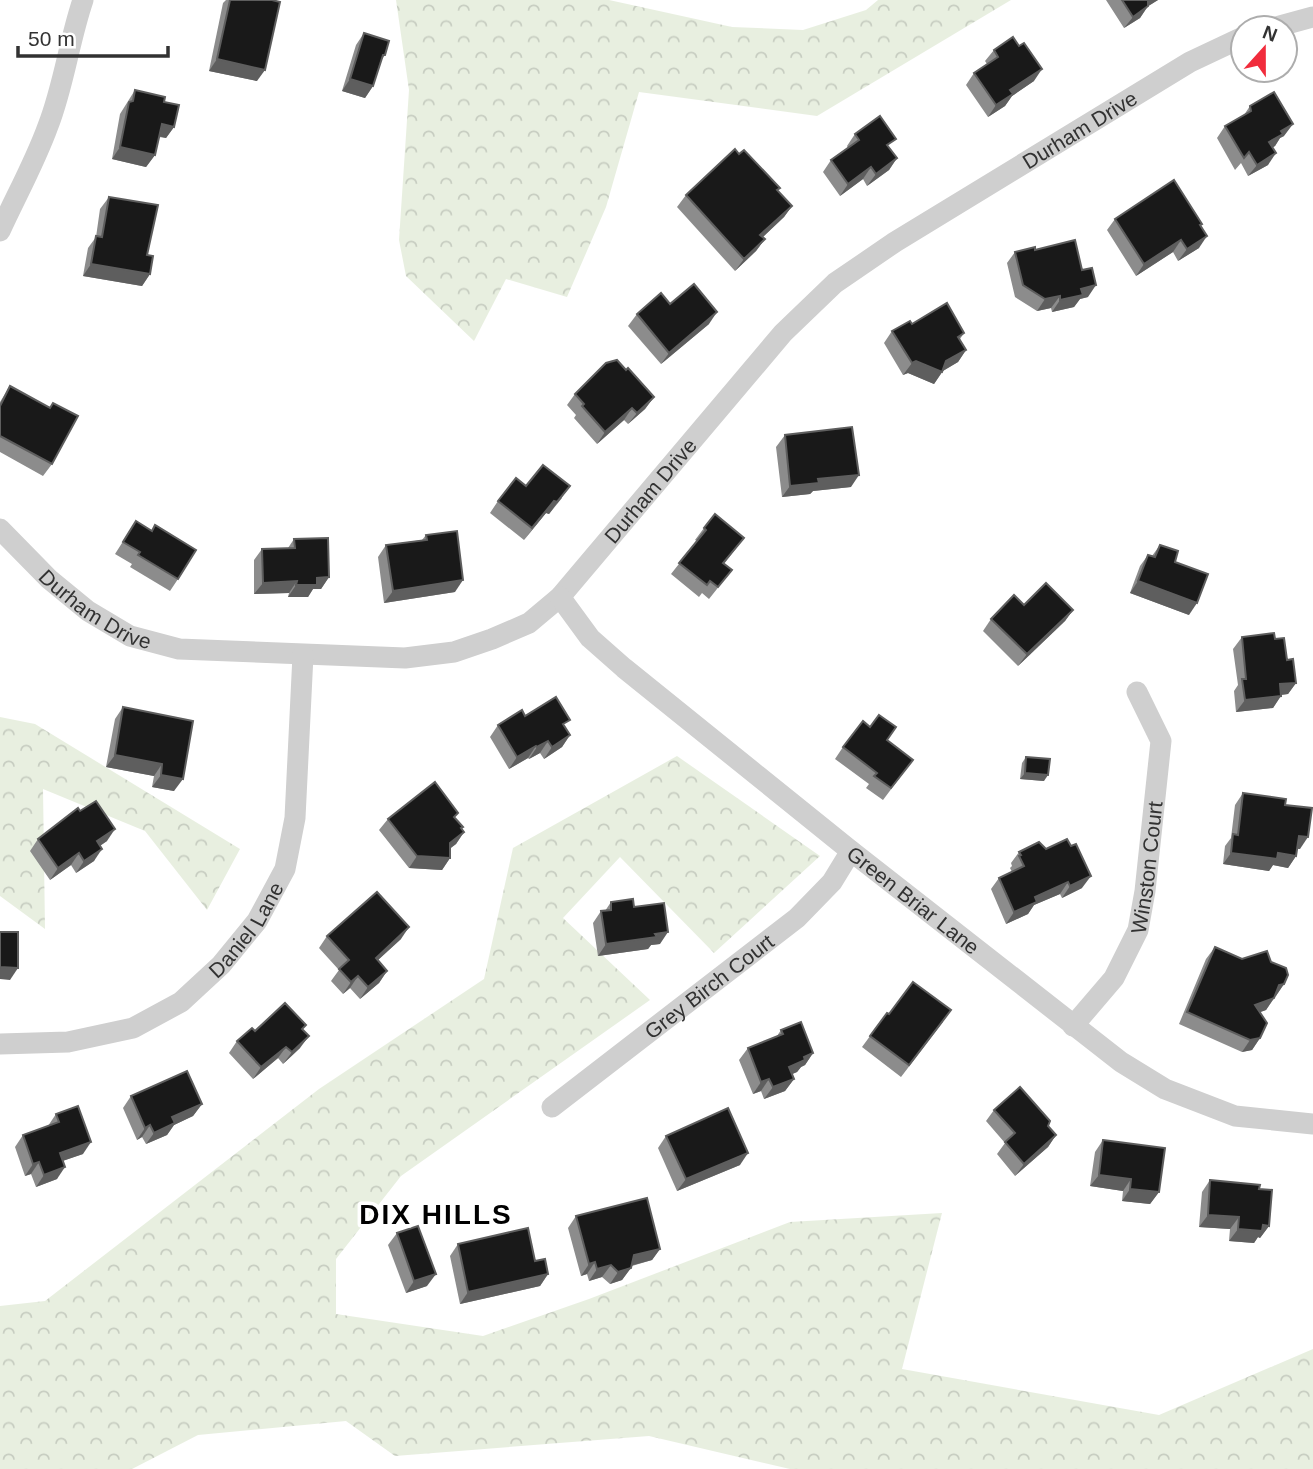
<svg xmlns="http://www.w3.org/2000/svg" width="1313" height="1469" viewBox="0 0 1313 1469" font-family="Arial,sans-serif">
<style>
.forest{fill:url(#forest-crowns)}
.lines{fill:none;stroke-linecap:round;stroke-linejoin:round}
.street{stroke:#cfcfcf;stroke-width:21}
.wall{fill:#8c8c8c}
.shaded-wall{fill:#5e5e5e}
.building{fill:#191919;stroke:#5e5e5e;stroke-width:2}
.labels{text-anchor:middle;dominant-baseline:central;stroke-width:7;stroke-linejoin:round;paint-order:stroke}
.street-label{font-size:21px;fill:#323232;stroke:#fff}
.district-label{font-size:28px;font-weight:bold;letter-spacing:2px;fill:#000;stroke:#fff}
</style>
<defs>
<pattern id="forest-crowns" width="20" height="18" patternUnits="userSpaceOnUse" patternTransform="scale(1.75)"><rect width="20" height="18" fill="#e8efe0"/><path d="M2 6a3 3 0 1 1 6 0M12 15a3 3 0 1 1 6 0" fill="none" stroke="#c7cdc1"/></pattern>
</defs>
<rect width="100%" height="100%" fill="#fff"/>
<g class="forest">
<polygon points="396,0 609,0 732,27 803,30 866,10 878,0 1011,0 817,116 639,92 606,207 567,297 506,279 474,341 406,276 399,240 409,90"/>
<polygon points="0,717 35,724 240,849 207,910 145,831 43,789 45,929 0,896"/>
<polygon points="677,756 820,856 714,953 620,857 563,918 650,1000 401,1176 336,1259 336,1314 483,1336 589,1299 790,1222 942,1213 902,1369 1159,1415 1313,1349 1313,1469 790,1469 649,1436 395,1456 346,1421 198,1435 132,1469 0,1469 0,1306 45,1301 319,1089 484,979 513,848"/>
</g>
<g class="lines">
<g class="street">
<polyline points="1272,28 1313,17"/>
<path d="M0,231c16,-35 35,-69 48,-105 16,-41 21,-85 35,-126"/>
<path id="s1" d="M0,529l49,50 39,32 42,25 49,13 226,9 49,-6 38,-13 37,-16 31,-26 223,-264 52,-50 60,-41 295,-180 53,-25"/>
<path id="s2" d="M560,597l30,41 34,30 227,183 270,211 44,27 70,27 78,8"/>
<path id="s3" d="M1073,1026l41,-48 24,-48 7,-39 16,-150 -24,-49"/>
<path id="s4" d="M0,1044l68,-2 65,-14 48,-26 40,-37 36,-44 28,-52 10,-51 8,-163"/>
<path id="s5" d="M552,1107l245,-189 35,-36 19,-31"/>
</g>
</g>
<g class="wall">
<polygon points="226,0 230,0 257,81 209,71 223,3"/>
<polygon points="1106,0 1158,0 1148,6 1140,18 1124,28"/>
<polygon points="364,33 385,55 380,62 373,86 365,98 342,91 356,45"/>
<polygon points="1019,46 1034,81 1012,96 1005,106 988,117 966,85 974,73 987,64 985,61 994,50"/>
<polygon points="135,90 164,102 174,127 166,138 159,137 155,155 146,167 112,159 120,114"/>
<polygon points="1250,106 1284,136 1280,138 1275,146 1272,148 1268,165 1248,176 1241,163 1235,170 1217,138 1225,126 1244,115"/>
<polygon points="855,134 890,148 897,158 889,170 867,186 863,179 840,196 823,172 831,160 848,148 847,146"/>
<polygon points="739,154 792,206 784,217 763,237 765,239 756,251 735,271 677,207 686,195"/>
<polygon points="109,197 147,255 150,274 142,286 83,276 88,248 96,237 100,209"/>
<polygon points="1115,219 1202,224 1200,226 1199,248 1178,261 1173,252 1136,276 1107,230"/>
<polygon points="1035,250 1088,297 1080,299 1074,307 1052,312 1051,308 1037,311 1015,297 1007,263 1015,252"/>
<polygon points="670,304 709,324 661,364 628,326 637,314"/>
<polygon points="912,324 964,333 960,339 966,350 958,362 943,371 934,384 908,373 903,375 884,343 892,331"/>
<polygon points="626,370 654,397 645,409 628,424 624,420 597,444 574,418 576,415 567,405 575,394"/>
<polygon points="10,386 50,408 53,403 52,464 43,476 0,452 0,402"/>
<polygon points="785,435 851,487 813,491 810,494 782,497 776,447"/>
<polygon points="526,486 562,498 549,514 546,513 524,540 490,513 498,501"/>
<polygon points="136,521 178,579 170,591 130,567 132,564 115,554"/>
<polygon points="704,528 744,538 724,564 732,570 709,599 702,593 699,597 671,574 697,541 695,540"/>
<polygon points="426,535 455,592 384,603 378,557 386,545 422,540"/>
<polygon points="294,539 329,577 321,589 313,589 308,597 288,597 289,593 254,594 254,560 262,549 288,548"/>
<polygon points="1160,545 1175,562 1189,615 1130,593 1140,566 1148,555 1152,556"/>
<polygon points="1073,610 1065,621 1018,666 983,631 991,619"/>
<polygon points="1242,637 1275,639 1287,660 1296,683 1288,694 1281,695 1273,708 1236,712 1234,691 1238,685 1233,649"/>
<polygon points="123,707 193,721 174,791 152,787 154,776 106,767 115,719"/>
<polygon points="525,716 565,727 570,735 562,747 544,759 540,753 529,759 528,758 509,769 490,737 498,725"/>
<polygon points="887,741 904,772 883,800 866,788 869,784 835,759 843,747"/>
<polygon points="1026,757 1044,781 1020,779 1022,763"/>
<polygon points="1243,793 1285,805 1300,849 1297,849 1296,856 1288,868 1273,865 1269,871 1223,864 1225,846 1231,838 1235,805"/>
<polygon points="455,818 464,832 456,844 450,848 450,858 442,870 409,868 379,830 388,819"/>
<polygon points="38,839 107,841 100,846 94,861 76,873 71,865 50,880 30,851"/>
<polygon points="1019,852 1082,888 1062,898 1060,894 1034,905 1028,914 1006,924 991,889 999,878 1012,872 1010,868 1012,866 1011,863"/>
<polygon points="611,902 634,907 660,944 651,945 648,949 598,956 593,923 601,911 605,911"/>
<polygon points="327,936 401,939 378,960 387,971 379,983 360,999 350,988 343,994 331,981 339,970 319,948"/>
<polygon points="1215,947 1242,959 1271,962 1284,984 1266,1010 1260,1012 1260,1038 1252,1050 1242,1052 1179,1024 1206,959"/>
<polygon points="887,1013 889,1014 943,1022 901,1077 862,1047"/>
<polygon points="303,1030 300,1048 283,1064 278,1058 253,1079 229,1053 237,1041 255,1031"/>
<polygon points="781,1030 813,1053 805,1065 801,1067 797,1072 792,1074 794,1079 785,1091 764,1099 761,1091 753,1094 739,1060 748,1048 777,1036"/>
<polygon points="131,1096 202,1104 193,1116 174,1125 167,1135 146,1144 142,1137 137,1140 123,1108"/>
<polygon points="994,1110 1048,1126 1056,1135 1048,1147 1015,1176 997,1154 1005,1143 986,1121"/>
<polygon points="56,1114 83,1154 62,1161 57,1179 36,1187 31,1174 25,1176 15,1147 23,1135 48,1126"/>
<polygon points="666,1136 740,1165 677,1191 658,1148"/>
<polygon points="1103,1140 1159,1192 1150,1204 1122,1201 1123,1191 1090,1186 1095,1152"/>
<polygon points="1210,1180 1259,1189 1269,1226 1260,1238 1258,1237 1254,1243 1229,1241 1230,1229 1199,1227 1202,1192"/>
<polygon points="576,1216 660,1249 652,1260 632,1266 622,1280 610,1284 602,1277 589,1281 587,1274 581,1276 568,1228"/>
<polygon points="397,1233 427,1286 406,1293 388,1245"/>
<polygon points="458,1244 535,1261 548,1274 540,1286 460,1304 450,1256"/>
</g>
<g class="shaded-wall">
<polygon points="1147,0 1158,0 1139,12"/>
<polygon points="1148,6 1140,18 1124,28 1133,17"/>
<polygon points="217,59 265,70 257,81 209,71"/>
<polygon points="1042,69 1034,81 1012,96 1005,106 988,117 996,105 1010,90"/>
<polygon points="350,79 373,86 365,98 342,91"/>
<polygon points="162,124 174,127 166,138 154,135"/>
<polygon points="1293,124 1284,136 1280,138 1275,146 1261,154 1269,142 1281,131"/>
<polygon points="120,147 155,155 146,167 112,159"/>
<polygon points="1276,153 1268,165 1248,176 1257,165"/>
<polygon points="897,158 889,170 867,186 876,174"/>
<polygon points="871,167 863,179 840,196 848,184"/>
<polygon points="792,206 784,217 752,247 760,235"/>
<polygon points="1207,236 1199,248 1178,261 1187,249"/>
<polygon points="765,239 756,251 735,271 744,259"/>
<polygon points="1181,240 1173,252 1136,276 1144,264"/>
<polygon points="91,264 150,274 142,286 83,276"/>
<polygon points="1096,285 1088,297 1080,299 1074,307 1052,312 1060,300 1081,289"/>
<polygon points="1060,296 1051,308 1037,311 1045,299"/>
<polygon points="717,312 709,324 661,364 669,353"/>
<polygon points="966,350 958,362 941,372 942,372 934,384 908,373 903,375 912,363 916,361 946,361"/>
<polygon points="654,397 645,409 628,424 637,413"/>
<polygon points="632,408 624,420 597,444 605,432"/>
<polygon points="859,475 851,487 813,491 810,494 782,497 790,486 818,479"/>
<polygon points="570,486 549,514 546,513 524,540 554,501"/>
<polygon points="329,577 321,589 313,589 308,597 288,597 296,585 317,578"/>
<polygon points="463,580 455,592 384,603 393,591"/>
<polygon points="297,581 289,593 254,594 263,583"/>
<polygon points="1138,581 1197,603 1189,615 1130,593"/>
<polygon points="1073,610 1065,621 1018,666 1027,654"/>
<polygon points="1296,683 1288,694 1271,696 1280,684"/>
<polygon points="1281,696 1273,708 1236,712 1245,700"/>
<polygon points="570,735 562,747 544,759 552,747"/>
<polygon points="548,741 540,753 529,759 537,747"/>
<polygon points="536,746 528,758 509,769 517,757"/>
<polygon points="115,755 162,764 154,776 106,767"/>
<polygon points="1025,773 1048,775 1044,781 1020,779"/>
<polygon points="161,775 183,779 174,791 152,787"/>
<polygon points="115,829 107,841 89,853 97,841"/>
<polygon points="464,832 456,844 442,855 450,843"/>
<polygon points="1299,836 1308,837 1300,849 1291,848"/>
<polygon points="102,849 94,861 76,873 84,861"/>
<polygon points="79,853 71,865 50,880 58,868"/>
<polygon points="1231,853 1278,853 1296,856 1288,868 1273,865 1269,871 1223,864"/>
<polygon points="417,856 450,858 442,870 409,868"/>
<polygon points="1091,876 1082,888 1062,898 1070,886"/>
<polygon points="1068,882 1060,894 1034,905 1028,914 1006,924 1014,912 1035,897"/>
<polygon points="409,927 401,939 367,970 376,958"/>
<polygon points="668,932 660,944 651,945 648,949 598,956 606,944"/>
<polygon points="0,967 18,968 10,980 0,979"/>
<polygon points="387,971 379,983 360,999 368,987"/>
<polygon points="358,976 350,988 343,994 351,982"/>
<polygon points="1284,984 1276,996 1271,997 1279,985"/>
<polygon points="1274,998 1266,1010 1247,1017 1255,1005"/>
<polygon points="309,1036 300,1048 283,1064 292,1052"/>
<polygon points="1260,1038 1252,1050 1242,1052 1250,1040"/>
<polygon points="286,1047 278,1058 253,1079 261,1067"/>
<polygon points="813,1053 805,1065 801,1067 797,1072 781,1079 789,1067 804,1057"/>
<polygon points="769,1079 761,1091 753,1094 761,1082"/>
<polygon points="794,1079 785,1091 764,1099 773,1087"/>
<polygon points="202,1104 193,1116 174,1125 167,1135 146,1144 154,1133 172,1117"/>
<polygon points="150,1125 142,1137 137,1140 145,1128"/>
<polygon points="1056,1135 1048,1147 1015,1176 1024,1164"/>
<polygon points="91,1142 83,1154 51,1165 60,1153"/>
<polygon points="748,1153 740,1165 677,1191 686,1179"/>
<polygon points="39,1162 31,1174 25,1176 33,1164"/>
<polygon points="65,1167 57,1179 36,1187 44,1175"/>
<polygon points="1099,1175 1131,1179 1123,1191 1090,1186"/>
<polygon points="1130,1189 1159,1192 1150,1204 1122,1201"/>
<polygon points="1208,1215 1239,1217 1230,1229 1199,1227"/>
<polygon points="1263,1225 1269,1226 1260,1238 1258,1237 1254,1243 1229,1241 1238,1229"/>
<polygon points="660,1249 652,1260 626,1267 634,1255"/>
<polygon points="595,1262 587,1274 581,1276 589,1264"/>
<polygon points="611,1265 602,1277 589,1281 597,1269"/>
<polygon points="631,1268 622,1280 610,1284 618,1272"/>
<polygon points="436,1274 427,1286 406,1293 414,1281"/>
<polygon points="548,1274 540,1286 460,1304 468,1292"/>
</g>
<g class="building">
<polygon points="230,0 272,0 280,2 265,70 217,59"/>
<polygon points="1122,0 1148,0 1148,6 1133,17"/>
<polygon points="364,33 389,41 385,55 383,55 373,86 350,79"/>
<polygon points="1013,37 1019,46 1024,43 1042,69 1010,90 1013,94 996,105 974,73 998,57 994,50"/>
<polygon points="135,90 165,97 164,102 179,105 174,127 162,124 155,155 120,147 129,102 133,101"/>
<polygon points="1274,92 1293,124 1281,131 1283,134 1269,142 1276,153 1257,165 1249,152 1244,158 1225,126 1251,111 1250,106"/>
<polygon points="880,116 896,139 887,145 897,158 876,174 871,167 848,184 831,160 859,140 855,134"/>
<polygon points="735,149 739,154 744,150 780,188 777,190 792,206 760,235 765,239 744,259 686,195"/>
<polygon points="1174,180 1202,224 1200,225 1207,236 1187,249 1181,240 1144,264 1115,219"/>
<polygon points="109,197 158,205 147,255 153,256 150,274 91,264 96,236 102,237"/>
<polygon points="1075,240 1082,270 1092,268 1096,285 1081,289 1083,295 1060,300 1060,296 1045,299 1023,285 1015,252 1035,247 1035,250"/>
<polygon points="694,284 717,312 669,353 637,314 661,293 670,304"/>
<polygon points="947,303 964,333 958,337 966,350 946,361 942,372 916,361 912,363 892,331 910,321 912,324"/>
<polygon points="617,360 626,370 628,368 654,397 637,413 632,408 605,432 582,406 584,404 575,394 606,363"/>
<polygon points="10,386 50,408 53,403 78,416 52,464 0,436 0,406"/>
<polygon points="852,427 859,475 818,479 819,483 790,486 785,435"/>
<polygon points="543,465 570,486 557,502 554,501 532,528 498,501 516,478 526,486"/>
<polygon points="715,514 744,538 723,563 732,570 718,587 710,581 707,585 679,563 706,530 704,528"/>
<polygon points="136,521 152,531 155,525 196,550 178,579 138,555 140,552 123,542"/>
<polygon points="457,531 463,580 393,591 386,545 427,540 426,535"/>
<polygon points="328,538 329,577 317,578 317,585 296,585 297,581 263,583 262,549 295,548 294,539"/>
<polygon points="1160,545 1178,551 1175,562 1208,574 1197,603 1138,581 1148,555 1155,557"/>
<polygon points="1046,583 1073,610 1027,654 991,619 1014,595 1024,605"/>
<polygon points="1274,633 1275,639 1284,638 1287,660 1293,659 1296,683 1280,684 1281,696 1245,700 1242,679 1246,679 1242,637"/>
<polygon points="556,697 570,720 563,724 570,735 552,747 548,741 537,747 536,746 517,757 498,725 522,710 525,716"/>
<polygon points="123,707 193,721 183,779 161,775 162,764 115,755"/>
<polygon points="879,715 896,727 887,740 913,760 891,788 874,776 877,773 843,747 863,721 870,727"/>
<polygon points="1026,757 1050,759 1048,775 1025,773"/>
<polygon points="435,782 458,813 454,817 463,827 461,828 464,832 450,843 450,858 417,856 388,819"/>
<polygon points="1243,793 1286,799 1285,805 1312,808 1308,837 1299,836 1296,856 1278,853 1277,859 1231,853 1233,834 1238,835"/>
<polygon points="96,801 115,829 97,841 102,849 84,861 79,853 58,868 38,839 78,808 80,811"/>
<polygon points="1067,839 1071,846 1076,844 1091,876 1070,886 1068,882 1035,897 1037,902 1014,912 999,878 1024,866 1019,856 1021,855 1019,852 1039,842 1046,849"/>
<polygon points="377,892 409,927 376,958 387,971 368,987 358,976 351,982 339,969 349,960 327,936"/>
<polygon points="633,899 634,907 664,903 668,932 655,934 657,937 606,944 601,911 611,910 611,902"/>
<polygon points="0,932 18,932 18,968 0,967"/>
<polygon points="1215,947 1242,959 1267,951 1271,962 1286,968 1288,975 1284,984 1279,985 1274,998 1255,1005 1267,1023 1260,1038 1250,1040 1187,1012"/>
<polygon points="913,982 951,1010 909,1065 870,1036 887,1013 889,1014"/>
<polygon points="285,1003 306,1025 302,1029 309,1036 292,1052 286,1047 261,1067 237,1041 252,1028 255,1031"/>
<polygon points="801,1022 813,1053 804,1057 805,1060 789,1067 794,1079 773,1087 769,1079 761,1082 748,1048 783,1034 781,1030"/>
<polygon points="187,1071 202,1104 172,1117 175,1123 154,1133 150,1125 145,1128 131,1096"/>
<polygon points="1020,1087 1050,1121 1048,1126 1056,1135 1024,1164 1005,1142 1015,1133 994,1110"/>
<polygon points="78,1106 91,1142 60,1153 65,1167 44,1175 39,1162 33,1164 23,1135 59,1122 56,1114"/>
<polygon points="728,1108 748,1153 686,1179 666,1136"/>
<polygon points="1103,1140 1165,1148 1159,1192 1130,1189 1131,1179 1099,1175"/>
<polygon points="1210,1180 1260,1185 1259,1189 1272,1190 1269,1226 1263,1225 1262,1231 1238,1229 1239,1217 1208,1215"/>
<polygon points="647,1198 660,1249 634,1255 631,1268 618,1272 611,1265 597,1269 595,1262 589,1264 576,1216"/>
<polygon points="418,1226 436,1274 414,1281 397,1233"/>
<polygon points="528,1228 535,1261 545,1259 548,1274 468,1292 458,1244"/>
</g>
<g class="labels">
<g class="street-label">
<text stroke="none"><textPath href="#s1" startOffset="1323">Durham Drive</textPath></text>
<text stroke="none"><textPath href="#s1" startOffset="756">Durham Drive</textPath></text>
<text stroke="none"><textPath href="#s1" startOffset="126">Durham Drive</textPath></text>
<text stroke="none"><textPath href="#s3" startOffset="180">Winston Court</textPath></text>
<text stroke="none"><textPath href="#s2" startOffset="467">Green Briar Lane</textPath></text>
<text stroke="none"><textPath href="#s4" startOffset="287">Daniel Lane</textPath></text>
<text stroke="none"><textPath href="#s5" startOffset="198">Grey Birch Court</textPath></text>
</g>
<g class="district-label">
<text x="436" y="1214">DIX HILLS</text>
</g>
</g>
<g transform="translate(1264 49) rotate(21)"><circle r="33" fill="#ffffff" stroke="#adadad" stroke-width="2"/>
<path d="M0-5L12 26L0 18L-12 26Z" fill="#f12c3c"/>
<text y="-10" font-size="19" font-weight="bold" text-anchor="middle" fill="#323232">N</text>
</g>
<path d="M18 46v10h150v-10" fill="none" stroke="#323232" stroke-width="3.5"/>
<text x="28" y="46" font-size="21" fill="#323232" stroke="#ffffff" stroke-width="5" paint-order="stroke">50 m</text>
</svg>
